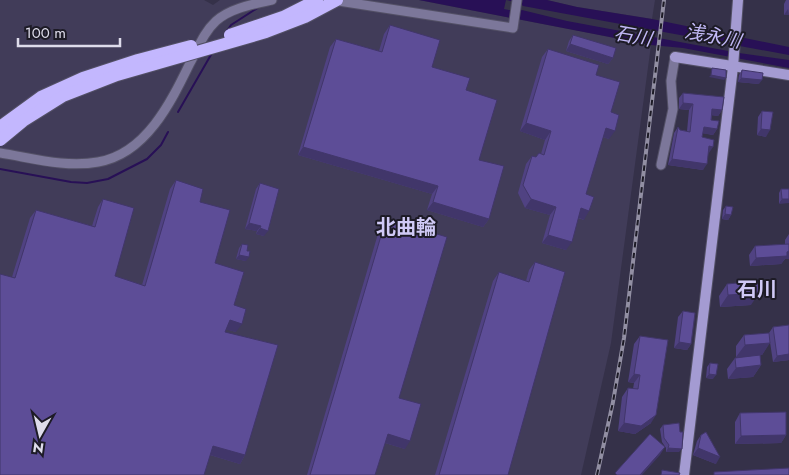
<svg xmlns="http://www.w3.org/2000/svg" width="789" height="475" viewBox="0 0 789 475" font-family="Jost,'Noto Sans JP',sans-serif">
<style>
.built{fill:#413c59}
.water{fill:#281056}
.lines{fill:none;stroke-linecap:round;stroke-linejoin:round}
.stream{stroke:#281056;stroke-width:2}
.street-casing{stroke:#535066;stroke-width:11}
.secondary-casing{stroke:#535066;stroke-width:12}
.street{stroke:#7c779a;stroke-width:9}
.secondary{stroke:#a49bd2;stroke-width:10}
.rail-casing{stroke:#928fa3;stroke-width:4}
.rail{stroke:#1d1b26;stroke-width:2;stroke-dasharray:5.5;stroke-linecap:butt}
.primary-bridge-casing{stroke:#535066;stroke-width:14;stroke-linecap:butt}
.primary-bridge{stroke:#c3b7fe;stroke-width:12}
.wall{fill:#504282}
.shaded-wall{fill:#41366a}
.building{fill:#5d4d97;stroke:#41366a}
.labels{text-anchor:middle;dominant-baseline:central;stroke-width:4;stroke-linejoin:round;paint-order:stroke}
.water-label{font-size:19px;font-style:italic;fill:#c2b9f7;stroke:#1d1b26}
.quarter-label{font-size:20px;font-weight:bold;fill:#d0caf6;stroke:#1d1b26}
</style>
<rect width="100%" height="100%" fill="#353149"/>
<g class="built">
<polygon points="0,0 204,0 213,5 220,0 419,0 651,45 611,343 581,475 0,475"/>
<polygon points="547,0 655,0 652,19 577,7"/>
</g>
<polygon class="water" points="419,0 547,0 577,7 652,19 789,47 789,55 523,6 520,3 506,0 504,9 519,12 522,10 567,21 739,53 789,60 789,68 683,48 651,45"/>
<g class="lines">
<g class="stream">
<polyline points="227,31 231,25 259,7"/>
<polyline points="178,112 212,53"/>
<polyline points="0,169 71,182 87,183 108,179 147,159 161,145 168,132"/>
</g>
<g class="street-casing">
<g id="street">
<polyline points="332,0 513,28 517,0"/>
<path d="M0,153c32,5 66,15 98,9 48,-8 73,-60 92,-99 8,-14 13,-30 26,-42 14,-13 38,-17 56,-21"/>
<polyline points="661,165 673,109 671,81 675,57"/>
</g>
</g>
<g class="secondary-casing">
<g id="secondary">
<polyline points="675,57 789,75"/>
<polyline points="684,475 733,67 738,0"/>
</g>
</g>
<use href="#street" class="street"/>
<use href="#secondary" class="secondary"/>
<g class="rail-casing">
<polyline id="rail" points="597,475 613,402 624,338 664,0"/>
</g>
<use href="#rail" class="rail"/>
<g class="primary-bridge-casing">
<g id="primary-bridge">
<polyline points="230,35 283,17 317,0"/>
<polyline points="0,127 41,97 83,78 138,60 191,46"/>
<polyline points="0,140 23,121 63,96 117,75 266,32 305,17 337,0"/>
</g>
</g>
<use href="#primary-bridge" class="primary-bridge"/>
</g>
<g class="wall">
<polygon points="786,0 789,0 789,15 784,15 784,4"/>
<polygon points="390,25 432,67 466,90 479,160 489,219 483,227 427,210 432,194 298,155 330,47 336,39 379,51 384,34"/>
<polygon points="573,35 613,58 608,64 566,51 569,41"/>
<polygon points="548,49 596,75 611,112 609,139 603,137 586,194 584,220 578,218 566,250 542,243 550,215 525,208 518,193 526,164 532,156 536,157 539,153 541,154 545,140 520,131 542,57"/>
<polygon points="742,70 759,84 738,82 739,75"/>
<polygon points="683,93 722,110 718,116 712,115 711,120 717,129 713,135 703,133 702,137 708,153 703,170 668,165 674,133 678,127 680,130 687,131 689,110 679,109 679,98"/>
<polygon points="762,111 766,137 757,135 758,117"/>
<polygon points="176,180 200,202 215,263 234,305 236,332 226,329 225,332 245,455 240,464 210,455 12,277 30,218 36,210 92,226 98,207 103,199 115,276 142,285 170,189"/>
<polygon points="260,183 264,236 256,234 257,231 245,229 256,189"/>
<polygon points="781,189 789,189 779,204 779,193"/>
<polygon points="726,206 731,215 728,220 722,219 723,210"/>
<polygon points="386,219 399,398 405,449 385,443 375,475 307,475 380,227"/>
<polygon points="789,234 789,259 785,259 781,264 750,266 749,255 755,246 785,245 785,240"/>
<polygon points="242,244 247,251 246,261 236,259 239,248"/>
<polygon points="535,262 508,475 435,475 493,281 499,272 526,281 529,270"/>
<polygon points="727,284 751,305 720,307 719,296"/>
<polygon points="683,311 691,344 687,350 674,348 678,317"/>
<polygon points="789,325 789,360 773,362 770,342 762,355 736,357 736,346 744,335 769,333 773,327"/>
<polygon points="640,336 651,423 635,434 618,431 622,397 628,388 633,389 634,383 628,382 634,344"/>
<polygon points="735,358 761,365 753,377 728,379 727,369"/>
<polygon points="710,363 713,379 706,378 707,367"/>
<polygon points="740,413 786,435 781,443 735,444 735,422"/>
<polygon points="663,425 679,452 666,452 666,448 662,442 660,429"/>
<polygon points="701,435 716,464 693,455 697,441"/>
</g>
<g class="shaded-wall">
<polygon points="788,9 789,15 784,15"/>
<polygon points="570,44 613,58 608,64 566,51"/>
<polygon points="711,75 726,78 724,80 709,77"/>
<polygon points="741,78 762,80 759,84 738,82"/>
<polygon points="683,103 693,104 689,110 679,109"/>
<polygon points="712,109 722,110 718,116 708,115"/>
<polygon points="526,123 551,131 545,140 520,131"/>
<polygon points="704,127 717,129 713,135 700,133"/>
<polygon points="606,128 615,131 609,139 600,136"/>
<polygon points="761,129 770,130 766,137 757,135"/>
<polygon points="709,146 713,147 709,153"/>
<polygon points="303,147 438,186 432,194 298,155"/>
<polygon points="672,159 707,164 703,170 668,165"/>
<polygon points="531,199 556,207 550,215 525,208"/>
<polygon points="782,199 789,199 789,203 779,204"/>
<polygon points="433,202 489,219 483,227 427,210"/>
<polygon points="581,208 589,211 584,220 575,216"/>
<polygon points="725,214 731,215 728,220 722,219"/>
<polygon points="249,223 261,226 257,231 245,229"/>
<polygon points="260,228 268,231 264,236 256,234"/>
<polygon points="548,235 572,242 566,250 542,243"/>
<polygon points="789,251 789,259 785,259 781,264 750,266 756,258"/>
<polygon points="239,255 249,257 246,261 236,259"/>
<polygon points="759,293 751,305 720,307 728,295"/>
<polygon points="230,320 242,324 236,332 224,329"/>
<polygon points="679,342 691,344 687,350 674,348"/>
<polygon points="770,343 762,355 736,357 745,345"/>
<polygon points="789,354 789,360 773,362 777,356"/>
<polygon points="761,365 753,377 728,379 736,368"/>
<polygon points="634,374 640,375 634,383 628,382"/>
<polygon points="709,374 716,375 713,379 706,378"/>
<polygon points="656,415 651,423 635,434 618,431 624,423"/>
<polygon points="388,434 410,441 405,449 382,442"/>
<polygon points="786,435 781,443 735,444 741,436"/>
<polygon points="213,446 245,455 240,464 207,454"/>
<polygon points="665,447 660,455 642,475 640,475"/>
<polygon points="668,448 682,449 679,452 666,452"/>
<polygon points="698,448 720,457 716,464 693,455"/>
</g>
<g class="building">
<polygon points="390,25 440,40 432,67 470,78 466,90 497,100 479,160 504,166 489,219 433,202 438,186 303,147 336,39 382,52"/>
<polygon points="573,35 616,48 613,58 570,44"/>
<polygon points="548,49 599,65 596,75 620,82 611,112 619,115 615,131 606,128 586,194 594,197 589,211 581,208 572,242 548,235 556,207 531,199 523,185 532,156 536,157 539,153 544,155 551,131 526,123"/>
<polygon points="712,68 726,70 726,78 711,75"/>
<polygon points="742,70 763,73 762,80 741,78"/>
<polygon points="683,93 724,97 722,110 712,109 711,120 719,121 717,129 704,127 702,137 714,140 713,147 709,146 707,164 672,159 678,127 680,130 690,132 693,104 683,103"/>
<polygon points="762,111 773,112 770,130 761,129"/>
<polygon points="176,180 203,189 200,202 230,210 215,263 244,272 234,305 246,309 242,324 230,320 225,332 278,345 245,455 213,446 204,475 0,475 0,274 15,278 36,210 95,227 103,199 134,208 115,276 145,286"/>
<polygon points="260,183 279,189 268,231 260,228 261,226 249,223"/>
<polygon points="781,189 789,189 789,199 782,199"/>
<polygon points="726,206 733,207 731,215 725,214"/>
<polygon points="386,219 447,237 399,398 421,404 410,441 388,434 375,475 310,475"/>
<polygon points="242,244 248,245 247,251 250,251 249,257 239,255"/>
<polygon points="789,244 789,251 787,252 787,256 756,258 755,246"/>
<polygon points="535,262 565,272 508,475 439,475 499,272 529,282"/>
<polygon points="758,281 759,293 728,295 727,284"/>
<polygon points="683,311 695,313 691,344 679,342"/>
<polygon points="789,325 789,354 777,356 773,327"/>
<polygon points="769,333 770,343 745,345 744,335"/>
<polygon points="640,336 668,340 656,415 641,426 624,423 628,388 638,389 640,375 634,374"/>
<polygon points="760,355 761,365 736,368 735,358"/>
<polygon points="710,363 718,364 716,375 709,374"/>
<polygon points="786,412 786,435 741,436 740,413"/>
<polygon points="679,423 680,432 683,432 682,449 668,448 669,445 664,438 663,425"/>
<polygon points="706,432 720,457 698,448 701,435"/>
<polygon points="650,434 665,447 640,475 617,475 615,473"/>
<polygon points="789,468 789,475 714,475 714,472"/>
<polygon points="662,470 680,473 679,475 661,475"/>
</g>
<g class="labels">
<g class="water-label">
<text transform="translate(633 36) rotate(10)">石川</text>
<text transform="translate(713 36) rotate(11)">浅永川</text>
</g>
<g class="quarter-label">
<text x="406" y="227">北曲輪</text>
<text x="757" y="289">石川</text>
</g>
</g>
<g transform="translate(40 435) rotate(188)" stroke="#1d1b26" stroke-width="4" paint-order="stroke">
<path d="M0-4L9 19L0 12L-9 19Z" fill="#dedceb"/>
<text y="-8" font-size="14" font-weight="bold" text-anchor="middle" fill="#dedceb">N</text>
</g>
<path d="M18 38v8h102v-8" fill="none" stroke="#dedceb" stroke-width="2.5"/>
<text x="25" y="38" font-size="15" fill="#dedceb" stroke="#1d1b26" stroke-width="4" paint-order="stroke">100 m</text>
</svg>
